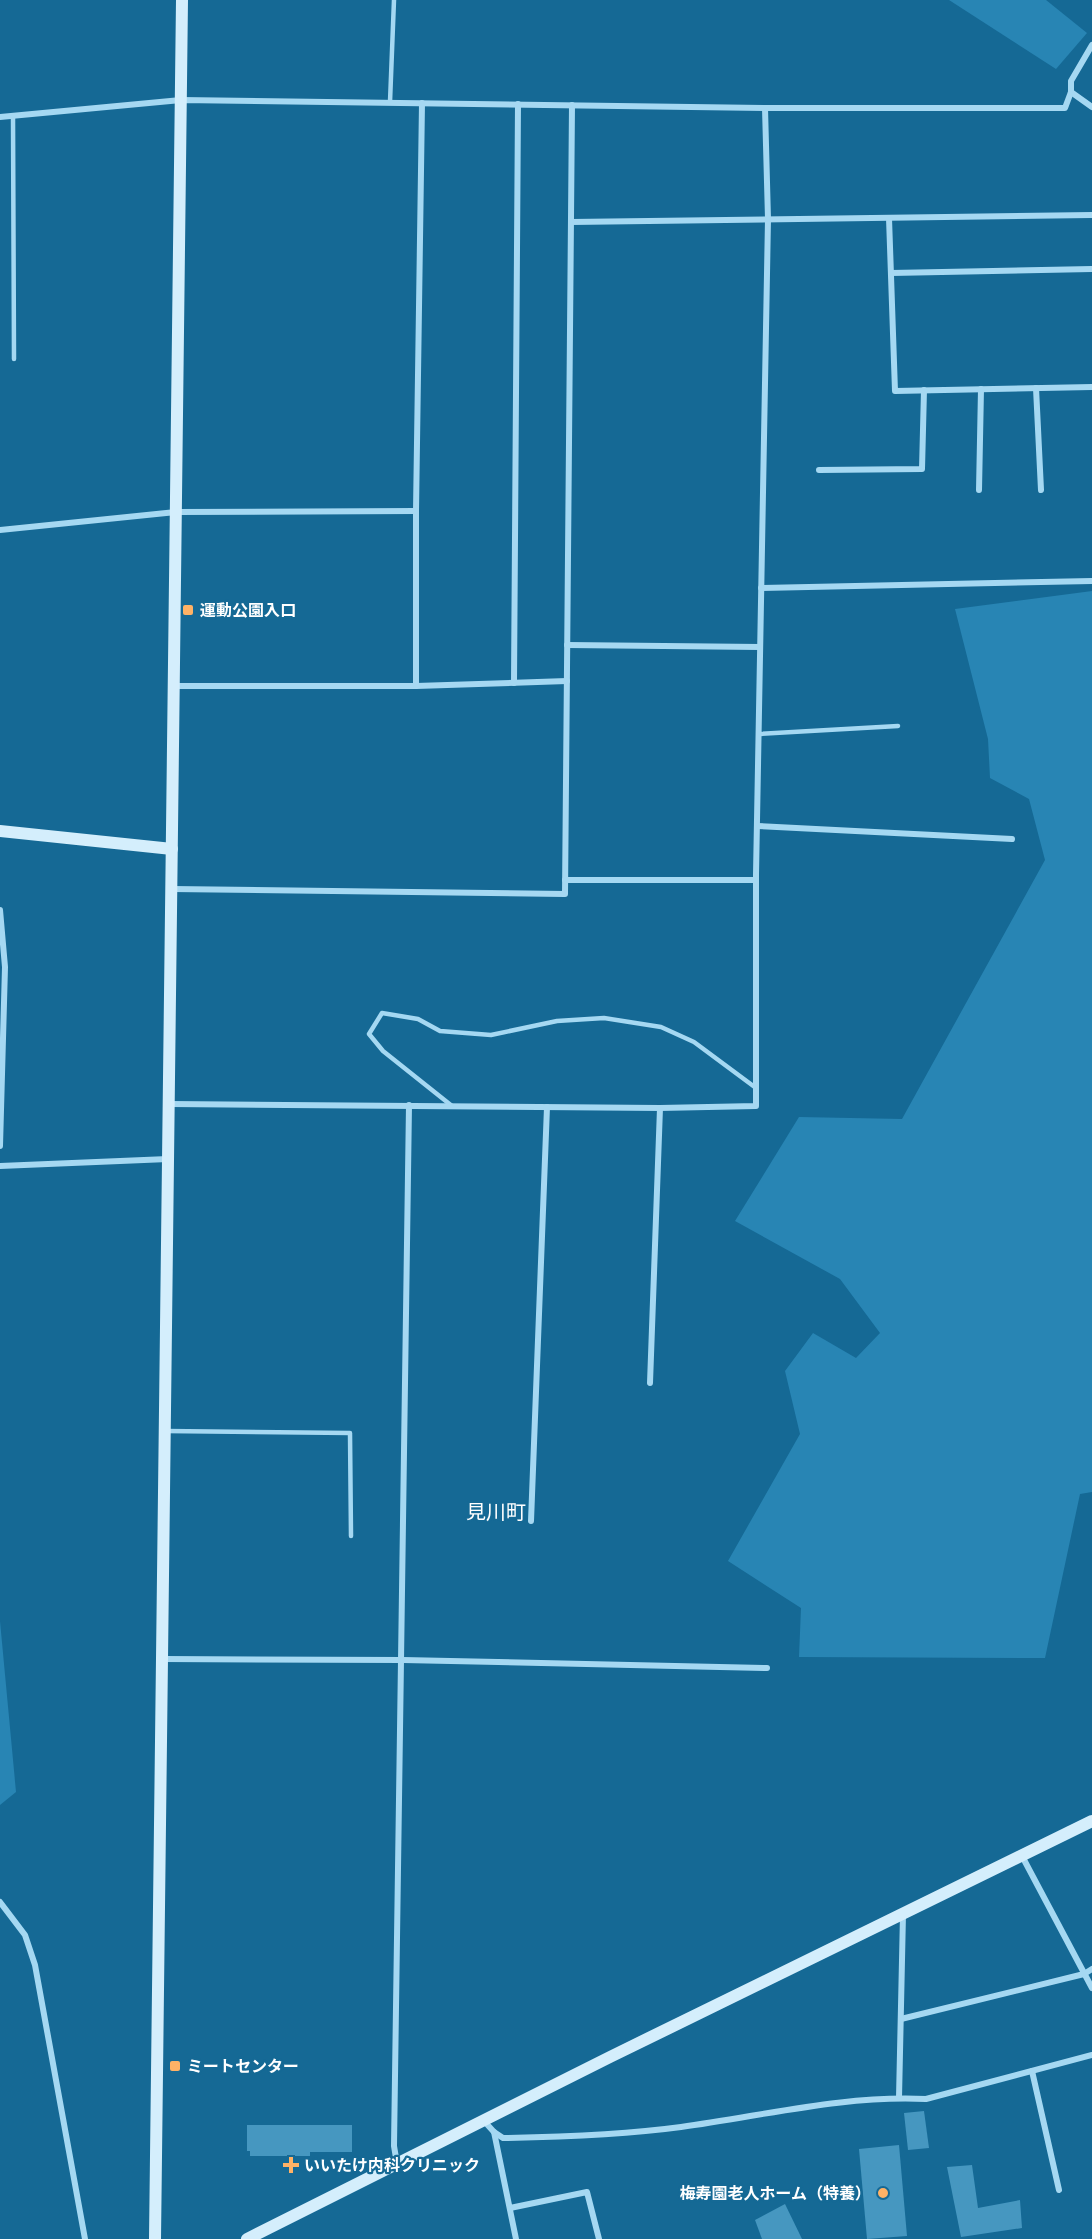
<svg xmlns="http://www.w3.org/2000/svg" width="1092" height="2239" viewBox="0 0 1092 2239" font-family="Roboto,'Noto Sans JP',sans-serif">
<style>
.green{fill:#2885b4}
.building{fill:#4697c0}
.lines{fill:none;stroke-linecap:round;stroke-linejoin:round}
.lane{stroke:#a5d8f2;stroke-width:4.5}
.street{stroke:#a5d8f2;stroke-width:6}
.secondary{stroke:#d4eefc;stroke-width:12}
.poi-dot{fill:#ffb266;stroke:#156995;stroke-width:2}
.labels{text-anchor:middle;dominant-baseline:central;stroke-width:4.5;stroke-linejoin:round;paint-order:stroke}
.poi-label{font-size:16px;font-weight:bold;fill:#fff;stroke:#156995;text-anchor:start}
.quarter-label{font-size:20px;fill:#fff;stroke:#156995}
</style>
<rect width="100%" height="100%" fill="#156995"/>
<g class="green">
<polygon points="949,0 1046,0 1087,33 1056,69"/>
<polygon points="1092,591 1092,1492 1080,1494 1045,1658 799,1657 801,1608 728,1561 800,1434 785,1371 813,1333 856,1358 880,1333 840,1279 735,1221 799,1117 902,1119 1045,860 1029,799 990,778 988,739 955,609"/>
<polygon points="0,1621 16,1792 0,1805"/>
</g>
<g class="building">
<polygon points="924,2111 929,2148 908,2150 904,2113"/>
<polygon points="247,2125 352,2125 352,2152 310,2152 310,2156 250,2156 250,2151 247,2151"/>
<polygon points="899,2145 907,2236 867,2239 859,2149"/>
<polygon points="972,2165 978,2208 1020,2200 1022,2228 961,2237 947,2167"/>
<polygon points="785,2204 802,2239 762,2239 755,2220"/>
</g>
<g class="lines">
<g class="lane">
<polyline points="390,102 394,0"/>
<polyline points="13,116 14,359"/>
<polyline points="759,734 898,726"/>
<polyline points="452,1106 383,1051 369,1034 382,1013 418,1019 440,1031 491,1035 557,1021 604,1018 661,1027 694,1042 756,1088"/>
<polyline points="165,1431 350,1433 351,1536"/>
</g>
<g class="street">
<polyline points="1071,92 1092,107"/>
<polyline points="0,117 181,100 765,108 1065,108 1071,92 1071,81 1092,45"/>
<polyline points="889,218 895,391 1092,387"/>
<polyline points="571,222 1092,215"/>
<polyline points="891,273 1092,269"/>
<polyline points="1036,388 1041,490"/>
<polyline points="819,470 922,469 924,390"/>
<polyline points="979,490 981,389"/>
<polyline points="0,530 176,512 416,511"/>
<polyline points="761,588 1092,581"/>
<polyline points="567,645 760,647"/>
<polyline points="514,683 518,104"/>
<polyline points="174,686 416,686 567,681"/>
<polyline points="416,686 416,511 422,103"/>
<polyline points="757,826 1012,839"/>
<polyline points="565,880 756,880"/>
<polyline points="172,889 565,894 572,105"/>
<polyline points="0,910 5,967 0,1146"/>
<polyline points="170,1104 660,1108 756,1106 756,875 768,219 765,108"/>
<polyline points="0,1166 168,1159"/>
<polyline points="650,1383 660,1108"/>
<polyline points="531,1521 547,1107"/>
<polyline points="163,1659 403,1660 767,1668"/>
<polyline points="1022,1856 1092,1988"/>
<polyline points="0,1902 25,1935 35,1965 85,2239"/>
<polyline points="901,2019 1084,1974 1092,1969"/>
<polyline points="1032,2071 1059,2190"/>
<polyline points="899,2098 903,1914"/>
<path d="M484,2121l10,11 9,6c60,-1 119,-3 178,-11 82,-11 162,-32 245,-28l166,-44"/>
<polyline points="494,2132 516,2239"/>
<polyline points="397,2164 394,2146 409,1105"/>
<polyline points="510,2208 587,2192 599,2239"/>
</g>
<g class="secondary">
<polyline points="0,831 172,849"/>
<polyline points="155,2239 182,0"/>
<polyline points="247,2239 610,2057 1092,1821"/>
</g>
</g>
<g class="poi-dot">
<rect x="182" y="604" width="12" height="12" rx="3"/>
<rect x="169" y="2060" width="12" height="12" rx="3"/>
<path d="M288 2156h6v6h6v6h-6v6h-6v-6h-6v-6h6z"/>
<circle cx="883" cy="2193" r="6"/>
</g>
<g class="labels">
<g class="poi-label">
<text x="200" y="610">運動公園入口</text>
<text x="187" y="2066">ミートセンター</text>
<text x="304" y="2165">いいたけ内科クリニック</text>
<text x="871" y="2193" text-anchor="end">梅寿園老人ホーム（特養）</text>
</g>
<g class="quarter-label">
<text x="496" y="1512">見川町</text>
</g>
</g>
</svg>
